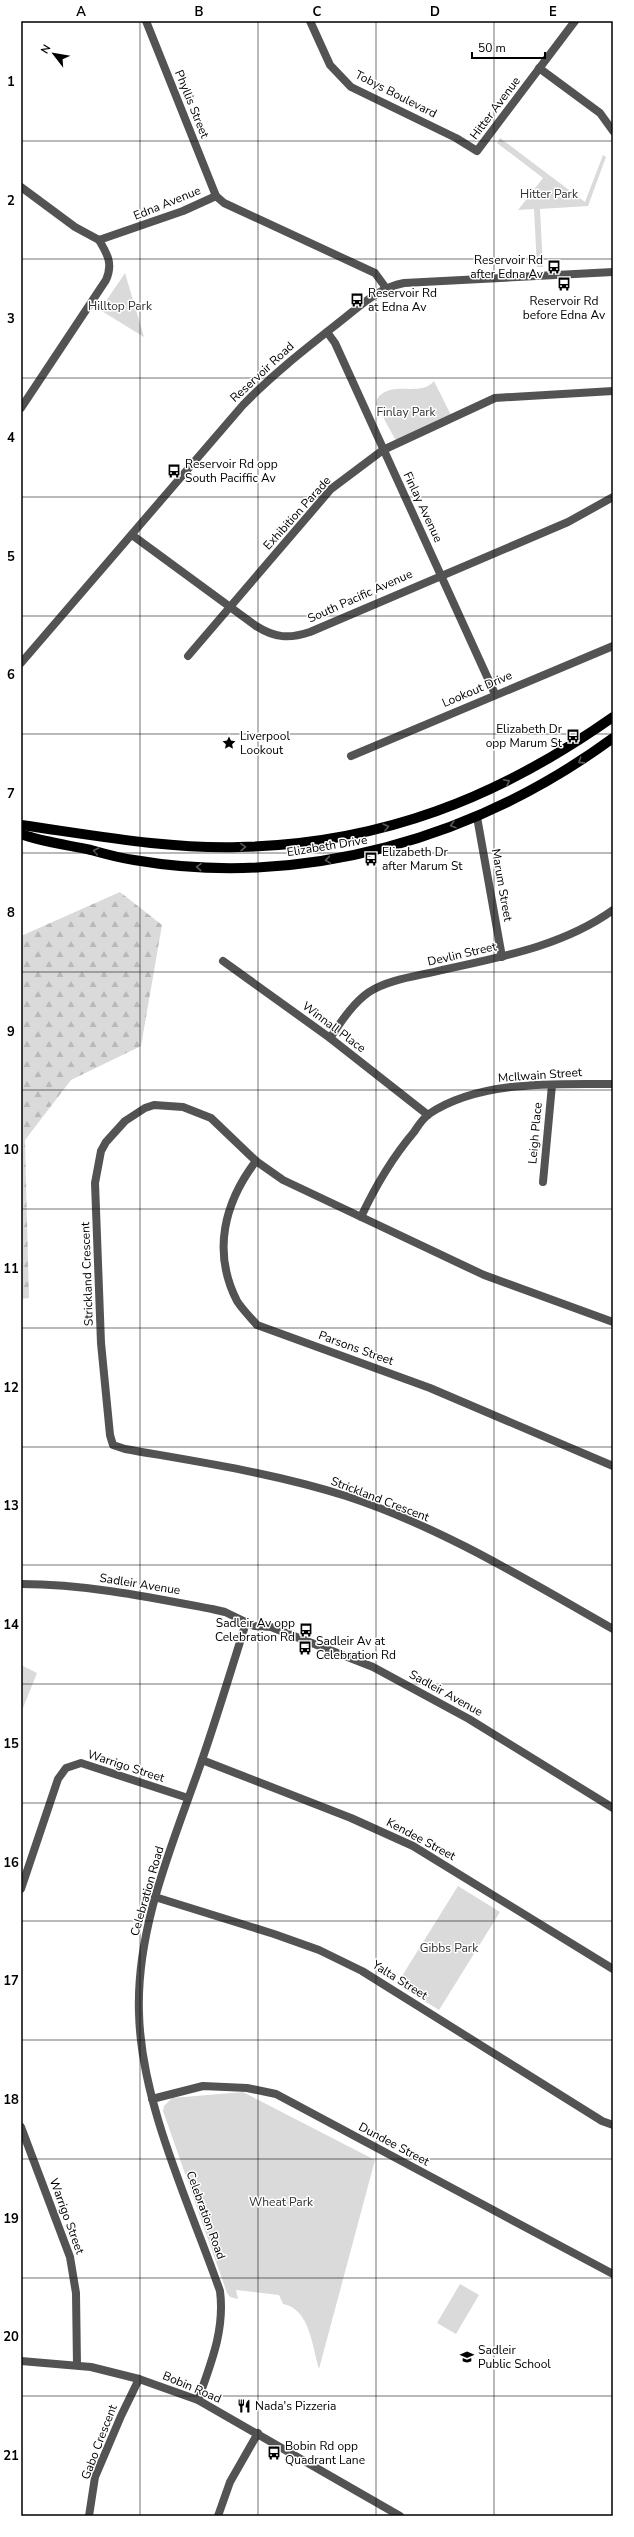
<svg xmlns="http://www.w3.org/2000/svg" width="634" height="2537" viewBox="0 0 634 2537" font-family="'Nunito Sans',sans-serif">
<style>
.forest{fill:url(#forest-firs)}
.park{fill:#dadada}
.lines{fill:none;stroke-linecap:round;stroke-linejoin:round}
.minor{stroke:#535353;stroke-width:8}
.tertiary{stroke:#535353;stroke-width:8}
.primary{stroke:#000;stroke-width:10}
.oneway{stroke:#595959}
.grid{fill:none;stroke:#000;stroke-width:1;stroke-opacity:0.55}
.labels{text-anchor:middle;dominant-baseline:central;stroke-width:3;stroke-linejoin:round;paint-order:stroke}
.street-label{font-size:12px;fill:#000;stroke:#fff}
.park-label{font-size:12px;fill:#313131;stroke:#fff}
.poi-label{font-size:12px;fill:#000;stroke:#fff;text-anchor:start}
.neatline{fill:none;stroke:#000;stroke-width:1.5}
.grid-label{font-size:13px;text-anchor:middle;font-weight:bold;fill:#000}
</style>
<defs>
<pattern id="forest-firs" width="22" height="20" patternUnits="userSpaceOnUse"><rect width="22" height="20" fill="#dadada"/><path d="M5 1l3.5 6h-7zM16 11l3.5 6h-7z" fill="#b9b9b9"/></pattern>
</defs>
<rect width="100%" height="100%" fill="#fff"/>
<polygon class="forest" points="120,892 162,925 141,1046 71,1080 25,1140 29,1298 21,1299 21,936"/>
<g class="park">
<polygon points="500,138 585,202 603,155 606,157 588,206 540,209 543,267 537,267 534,209 518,210 543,178 497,143"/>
<polygon points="125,273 144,337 100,310"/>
<path d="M434,381l18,36 -53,23 -4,-1 -19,-35 1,-5c14,-20 43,-1 57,-18z"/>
<polygon points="21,1665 37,1673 21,1713"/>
<polygon points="458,1886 500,1912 439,2010 397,1984"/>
<path d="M243,2092l132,68 -56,209c-7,-23 -9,-60 -36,-65l-4,-9 -43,-5 2,9 -8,-2 -3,-4 -64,-182 1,-5 8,-8z"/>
<polygon points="460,2284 479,2295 456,2334 437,2323"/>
</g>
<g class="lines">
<g class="minor">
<polyline points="146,21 216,196"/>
<polyline points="310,21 330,65 351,87 456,138 477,151 575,21"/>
<polyline points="539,68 600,113 613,131"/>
<polyline points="21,187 75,227 99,240 183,211 216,196 224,203 375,273 386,288"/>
<polyline points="327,332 335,343 495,694"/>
<path d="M21,408l85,-128c7,-16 2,-25 -7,-40"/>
<path d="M132,535l124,91c19,12 33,13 54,6l258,-110 45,-25"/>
<polyline points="188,656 331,489 383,450 495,398 613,391"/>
<polyline points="351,756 613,646"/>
<polyline points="477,817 502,957"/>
<polyline points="223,961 330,1038 428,1115"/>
<path d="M330,1038c11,-16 22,-34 39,-46 20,-13 50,-16 73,-22 59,-13 121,-24 171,-60"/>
<path d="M256,1161c-32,42 -44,91 -19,140 5,8 13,16 20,24l173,63 183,78"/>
<polyline points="543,1182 552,1085"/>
<path d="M361,1217c14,-30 31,-59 53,-85 4,-6 9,-14 15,-18 50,-34 126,-30 184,-30"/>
<path d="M613,1322l-129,-47 -201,-95 -27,-19 -45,-43 -28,-11 -29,-2 -9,3 -20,13 -19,21 -5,9 -6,32 6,160 9,92 3,10 12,4c74,13 149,24 221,47 95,31 181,84 267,133"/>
<polyline points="202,1760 351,1818 413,1846 613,1969"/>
<polyline points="21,1889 58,1779 66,1768 81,1763 188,1798"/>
<polyline points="155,1897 274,1934 319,1950 362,1971 602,2121 613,2125"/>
<polyline points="152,2099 203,2086 247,2088 276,2094 613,2274"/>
<polyline points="21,2127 70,2257 76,2293 77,2365"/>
<polyline points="21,2361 91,2367 139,2379 198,2400 400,2516"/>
<path d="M198,2400c13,-37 27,-70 22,-109 -30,-86 -79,-187 -81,-278 -3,-86 34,-170 62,-250 16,-46 30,-93 45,-140"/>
<polyline points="89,2516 95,2477 121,2416 139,2379"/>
<polyline points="218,2516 230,2482 258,2433"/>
</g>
<g class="tertiary">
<path d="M21,663l222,-258c29,-30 61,-55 94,-81 21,-16 40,-36 67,-41l209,-11"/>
<path d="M21,1584c64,0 128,13 191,25l13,3 29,14 17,1 102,40 96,52 144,89"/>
</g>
<g class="primary">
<path d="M21,825c72,10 145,24 218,22 142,-3 259,-49 374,-130"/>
<path d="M21,834c22,8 47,11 70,16 14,4 29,8 43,10 169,29 343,-22 479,-122"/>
</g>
</g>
<defs><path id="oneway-chevron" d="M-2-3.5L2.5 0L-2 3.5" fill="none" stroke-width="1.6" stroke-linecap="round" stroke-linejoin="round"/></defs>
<g class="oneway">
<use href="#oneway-chevron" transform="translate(581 761) rotate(147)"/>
<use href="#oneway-chevron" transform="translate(507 782) rotate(-27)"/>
<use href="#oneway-chevron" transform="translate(453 825) rotate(162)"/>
<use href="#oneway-chevron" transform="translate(386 827) rotate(-14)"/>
<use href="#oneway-chevron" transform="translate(243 847) rotate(-2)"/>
<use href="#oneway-chevron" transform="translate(96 851) rotate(-167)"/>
<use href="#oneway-chevron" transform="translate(328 860) rotate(171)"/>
<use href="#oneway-chevron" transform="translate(199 867) rotate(-177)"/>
</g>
<path class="grid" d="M140,21v2495M258,21v2495M376,21v2495M494,21v2495M21,141h592M21,259h592M21,378h592M21,497h592M21,616h592M21,734h592M21,853h592M21,972h592M21,1090h592M21,1209h592M21,1328h592M21,1447h592M21,1565h592M21,1684h592M21,1803h592M21,1921h592M21,2040h592M21,2159h592M21,2278h592M21,2396h592"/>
<defs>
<g id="bus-bare" transform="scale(1.08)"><path d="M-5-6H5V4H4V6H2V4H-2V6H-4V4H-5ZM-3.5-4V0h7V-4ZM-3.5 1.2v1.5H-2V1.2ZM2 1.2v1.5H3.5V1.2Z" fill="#000" stroke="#fff" stroke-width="2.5" paint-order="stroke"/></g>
<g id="sight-bare" transform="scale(1.08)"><path d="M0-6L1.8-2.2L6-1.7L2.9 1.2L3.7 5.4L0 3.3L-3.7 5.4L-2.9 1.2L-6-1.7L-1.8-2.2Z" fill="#000" stroke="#fff" stroke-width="2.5" paint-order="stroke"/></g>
<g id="school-bare" transform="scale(1.08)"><path d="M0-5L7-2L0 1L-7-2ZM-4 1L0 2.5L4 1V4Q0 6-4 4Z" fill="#000" stroke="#fff" stroke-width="2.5" paint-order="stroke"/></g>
<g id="restaurant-bare" transform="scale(1.08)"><path d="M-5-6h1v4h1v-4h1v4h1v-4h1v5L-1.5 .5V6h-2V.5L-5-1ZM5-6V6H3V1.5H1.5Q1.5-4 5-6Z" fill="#000" stroke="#fff" stroke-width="2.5" paint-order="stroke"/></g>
</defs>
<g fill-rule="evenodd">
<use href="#bus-bare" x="554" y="267"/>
<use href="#bus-bare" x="564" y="284"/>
<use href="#bus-bare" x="357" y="300"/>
<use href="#bus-bare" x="174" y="471"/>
<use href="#bus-bare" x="573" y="736"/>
<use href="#sight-bare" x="229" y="743"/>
<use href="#bus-bare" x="371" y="859"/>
<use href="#bus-bare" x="306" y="1630"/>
<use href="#bus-bare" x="305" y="1648"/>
<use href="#school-bare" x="467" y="2357"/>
<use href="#restaurant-bare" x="244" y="2406"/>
<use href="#bus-bare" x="274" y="2453"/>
</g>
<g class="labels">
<g class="street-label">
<text transform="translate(396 94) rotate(27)">Tobys Boulevard</text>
<text transform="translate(192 104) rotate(68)">Phyllis Street</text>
<text transform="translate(495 108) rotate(-53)">Hitter Avenue</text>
<text transform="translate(167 203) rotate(-22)">Edna Avenue</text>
<text transform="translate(262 372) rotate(-43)">Reservoir Road</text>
<text transform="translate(423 507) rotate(65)">Finlay Avenue</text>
<text transform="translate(297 513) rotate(-48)">Exhibition Parade</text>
<text transform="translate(360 596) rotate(-24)">South Pacific Avenue</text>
<text transform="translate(477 689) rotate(-23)">Lookout Drive</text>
<text transform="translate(327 846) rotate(-9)">Elizabeth Drive</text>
<text transform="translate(502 885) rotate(80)">Marum Street</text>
<text transform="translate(462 954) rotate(-13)">Devlin Street</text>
<text transform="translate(334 1027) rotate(37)">Winnall Place</text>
<text transform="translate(540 1075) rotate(-4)">McIlwain Street</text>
<text transform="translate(535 1133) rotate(-85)">Leigh Place</text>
<text transform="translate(87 1274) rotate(-92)">Strickland Crescent</text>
<text transform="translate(356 1348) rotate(20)">Parsons Street</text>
<text transform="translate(380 1499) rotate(21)">Strickland Crescent</text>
<text transform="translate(140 1584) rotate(9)">Sadleir Avenue</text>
<text transform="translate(446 1693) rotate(29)">Sadleir Avenue</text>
<text transform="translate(126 1766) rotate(18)">Warrigo Street</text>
<text transform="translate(421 1839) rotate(28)">Kendee Street</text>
<text transform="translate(147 1891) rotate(-74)">Celebration Road</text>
<text transform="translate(400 1980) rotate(32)">Yalta Street</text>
<text transform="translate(394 2144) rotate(28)">Dundee Street</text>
<text transform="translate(206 2215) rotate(70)">Celebration Road</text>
<text transform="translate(67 2216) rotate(70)">Warrigo Street</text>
<text transform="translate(192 2387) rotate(23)">Bobin Road</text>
<text transform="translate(99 2442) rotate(-69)">Gabo Crescent</text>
</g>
<g class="park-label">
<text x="549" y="194">Hitter Park</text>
<text x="120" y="306">Hilltop Park</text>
<text x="406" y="412">Finlay Park</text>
<text x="449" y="1948">Gibbs Park</text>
<text x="281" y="2202">Wheat Park</text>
</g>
<g class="poi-label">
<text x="543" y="260" text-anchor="end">Reservoir Rd<tspan x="543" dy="14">after Edna Av</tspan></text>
<text x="368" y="293">Reservoir Rd<tspan x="368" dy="14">at Edna Av</tspan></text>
<text x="564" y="301" text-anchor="middle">Reservoir Rd<tspan x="564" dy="14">before Edna Av</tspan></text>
<text x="185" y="464">Reservoir Rd opp<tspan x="185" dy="14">South Paciffic Av</tspan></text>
<text x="562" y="729" text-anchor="end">Elizabeth Dr<tspan x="562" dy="14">opp Marum St</tspan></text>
<text x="240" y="736">Liverpool<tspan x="240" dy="14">Lookout</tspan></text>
<text x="382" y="852">Elizabeth Dr<tspan x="382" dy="14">after Marum St</tspan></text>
<text x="295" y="1623" text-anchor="end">Sadleir Av opp<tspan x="295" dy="14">Celebration Rd</tspan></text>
<text x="316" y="1641">Sadleir Av at<tspan x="316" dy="14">Celebration Rd</tspan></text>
<text x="478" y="2350">Sadleir<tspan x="478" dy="14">Public School</tspan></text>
<text x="255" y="2406">Nada's Pizzeria</text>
<text x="285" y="2446">Bobin Rd opp<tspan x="285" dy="14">Quadrant Lane</tspan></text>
</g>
</g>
<rect width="634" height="2537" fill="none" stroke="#ffffff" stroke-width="44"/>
<g transform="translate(54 54) rotate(301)" stroke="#ffffff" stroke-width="3" paint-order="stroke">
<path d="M0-3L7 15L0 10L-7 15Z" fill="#000000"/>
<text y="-6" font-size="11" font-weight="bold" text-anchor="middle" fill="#000000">N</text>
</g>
<path d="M472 52v6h73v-6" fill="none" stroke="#000000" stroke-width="2"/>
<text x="478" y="52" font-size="12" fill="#000000" stroke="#ffffff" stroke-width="3" paint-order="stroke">50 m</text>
<rect x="22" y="22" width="590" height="2493" class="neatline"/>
<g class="grid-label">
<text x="81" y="16">A</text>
<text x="199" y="16">B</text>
<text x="317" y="16">C</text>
<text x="435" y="16">D</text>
<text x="553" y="16">E</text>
<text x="11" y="86">1</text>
<text x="11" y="205">2</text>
<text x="11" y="323">3</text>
<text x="11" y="442">4</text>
<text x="11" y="561">5</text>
<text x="11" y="679">6</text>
<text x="11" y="798">7</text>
<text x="11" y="917">8</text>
<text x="11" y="1036">9</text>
<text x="11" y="1154">10</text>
<text x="11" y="1273">11</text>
<text x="11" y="1392">12</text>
<text x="11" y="1510">13</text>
<text x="11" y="1629">14</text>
<text x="11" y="1748">15</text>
<text x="11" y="1867">16</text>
<text x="11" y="1985">17</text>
<text x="11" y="2104">18</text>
<text x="11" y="2223">19</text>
<text x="11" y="2341">20</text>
<text x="11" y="2460">21</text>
</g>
</svg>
